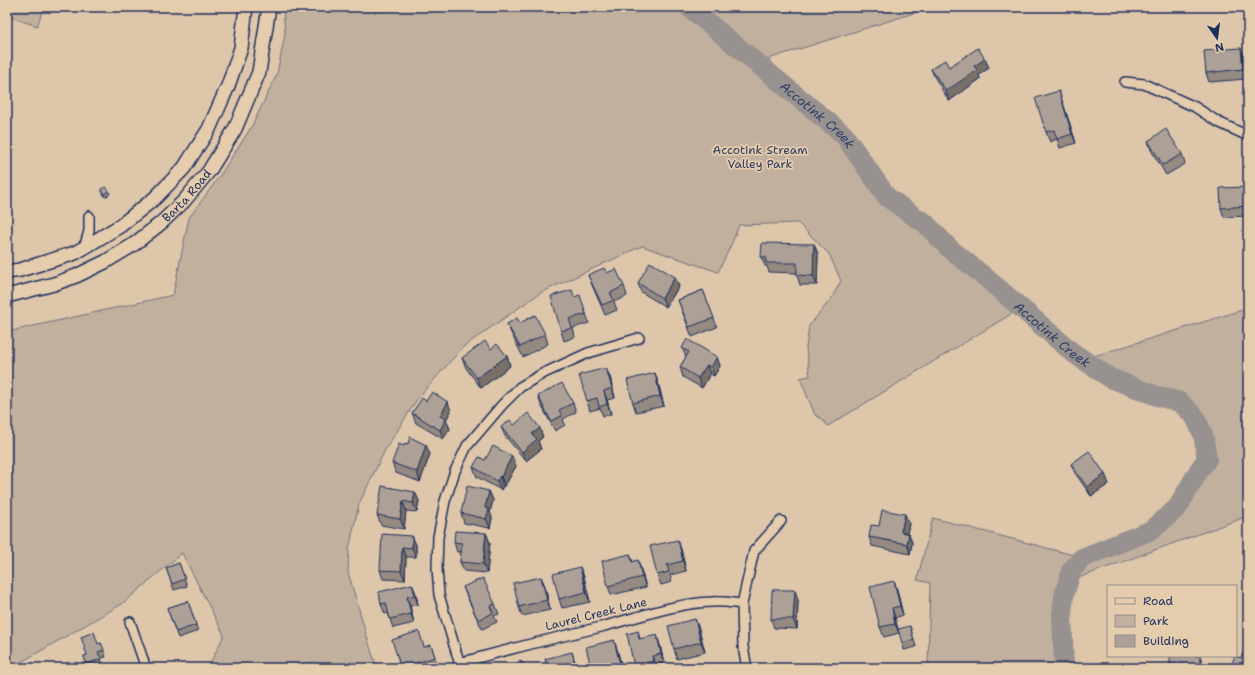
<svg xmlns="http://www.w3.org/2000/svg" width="1255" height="675" viewBox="0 0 1255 675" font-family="'Shantell Sans',sans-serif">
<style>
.green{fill:#c1b09e;stroke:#6e707e}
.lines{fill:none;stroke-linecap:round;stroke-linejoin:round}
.river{stroke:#97918f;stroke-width:20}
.street-casing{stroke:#1b2f5e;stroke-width:12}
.secondary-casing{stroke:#1b2f5e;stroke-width:16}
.street{stroke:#e5ccad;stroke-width:9}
.secondary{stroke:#e5ccad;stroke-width:13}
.wall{fill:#958a82;stroke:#1b2f5e}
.shaded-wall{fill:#79706a;stroke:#1b2f5e}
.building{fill:#ada097;stroke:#1b2f5e}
.labels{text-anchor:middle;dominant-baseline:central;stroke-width:3.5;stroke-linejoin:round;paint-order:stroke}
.park-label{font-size:12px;fill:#2c3c64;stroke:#e5ccad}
.street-label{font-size:12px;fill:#1b2f5e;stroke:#e5ccad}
.water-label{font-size:13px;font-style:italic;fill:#2e3e65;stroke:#e5ccad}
</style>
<rect width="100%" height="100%" fill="#ddc6aa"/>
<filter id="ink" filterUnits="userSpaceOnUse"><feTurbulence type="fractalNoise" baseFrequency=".025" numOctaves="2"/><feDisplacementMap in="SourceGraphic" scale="8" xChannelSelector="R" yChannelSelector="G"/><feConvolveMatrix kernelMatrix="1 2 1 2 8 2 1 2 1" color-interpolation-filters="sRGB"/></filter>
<g filter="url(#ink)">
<g class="green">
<polygon points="7,7 44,7 37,26 7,16"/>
<polygon points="283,7 933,7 771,58 762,68 844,135 887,197 905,221 926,233 939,249 1016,311 828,426 822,419 815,415 800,378 810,376 806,348 809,326 831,299 841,281 829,254 798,223 739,225 732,243 718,272 642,246 540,293 463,347 418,398 385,450 359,504 349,549 348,572 370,647 377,668 333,668 313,662 276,668 208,668 224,635 182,553 122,604 11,668 7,668 7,332 173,295 189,218 219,177 252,126 277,74 285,34"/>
<polygon points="1242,310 1248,333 1248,516 1059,585 1058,668 928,668 930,583 917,580 933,518 1077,556 1165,520 1204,450 1188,412 1096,380 1075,362"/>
</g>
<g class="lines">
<path class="river" id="s1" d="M689,7l155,128 43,62 31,22 6,3 25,26 36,29 87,75 38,26 47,18 23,6 15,15 8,17 4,25 -8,11 -21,37 -26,23 -70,28 -11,13 -7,25 -2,18 2,54"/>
<g class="street-casing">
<g id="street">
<polyline points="1125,82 1144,84 1195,107 1218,122 1248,136"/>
<polyline points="84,248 89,231 89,216"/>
<polyline points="130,622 146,668"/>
<path d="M459,663c47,-13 95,-25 142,-36 36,-9 73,-24 111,-25 10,-1 20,1 30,2"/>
<polyline points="461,668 439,595 437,568 438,537 445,501 455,471 467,446 502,405 520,387 542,374 588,353 639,338"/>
<polyline points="747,668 743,647 742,604 754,551 781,521"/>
</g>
</g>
<g class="secondary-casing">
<g id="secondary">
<polyline points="7,272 20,270 75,253 120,226 155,198 184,168 209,129 228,86 241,48 246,7"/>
<path id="s2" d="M7,296l47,-12 22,-8 29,-14 28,-17 28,-22 23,-22 25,-30 26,-42 24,-57 10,-65"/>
</g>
</g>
<use href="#street" class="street"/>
<use href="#secondary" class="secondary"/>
</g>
<g class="wall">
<polygon points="1245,58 1246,79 1209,82 1206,73"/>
<polygon points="985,59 989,68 979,75 980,79 949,101 935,78 931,69 949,67"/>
<polygon points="1062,100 1076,143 1060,148 1057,139 1050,142 1046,132"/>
<polygon points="1148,141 1182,154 1185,164 1166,175 1151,150"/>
<polygon points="1248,187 1248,216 1224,217 1221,208"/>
<polygon points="101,189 109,191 110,194 105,197"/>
<polygon points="814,244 818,254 817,285 800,285 797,275 797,273 769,272 767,266 765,266 761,257"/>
<polygon points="607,273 624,286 627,296 614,302 617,310 605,315 592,285 588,275"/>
<polygon points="638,283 679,286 666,307 641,292"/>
<polygon points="703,290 717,327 692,337 678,300"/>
<polygon points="574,296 583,304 589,323 573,328 575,337 564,341 561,331"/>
<polygon points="520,323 545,334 548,344 523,357 511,333 507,324"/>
<polygon points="682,348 717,357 720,366 714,376 710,374 702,388 683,377 680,367 686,357"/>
<polygon points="491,349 507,356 510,366 481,388 466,368 462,358"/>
<polygon points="655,373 658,382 664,406 636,412 633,403"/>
<polygon points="610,377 615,398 607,400 611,414 603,416 600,408 590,411 587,401"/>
<polygon points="538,396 573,403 576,412 563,419 565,425 555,431 541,405"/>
<polygon points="426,401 451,411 446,420 450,429 443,439 416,423 412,413"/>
<polygon points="514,425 543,437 538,441 541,449 526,461 505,436 501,427"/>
<polygon points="408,444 430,454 420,482 396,473 392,463 404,446"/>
<polygon points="485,460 516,466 505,486 503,486 501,490 477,477 473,467"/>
<polygon points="1071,464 1109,484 1091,496 1075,473"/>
<polygon points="489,491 493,500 490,512 492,518 490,528 464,523 461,513"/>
<polygon points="415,492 419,501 417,512 406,511 404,529 381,525 377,515"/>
<polygon points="909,524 907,533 909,534 912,543 910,554 872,546 869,537 879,526"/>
<polygon points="486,533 490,543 487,573 464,571 460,562 461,552 457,552 454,542"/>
<polygon points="412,536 416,545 416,557 406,557 405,580 383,579 380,570"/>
<polygon points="681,549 686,571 670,575 672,582 661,585 657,575"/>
<polygon points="630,554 633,562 641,570 646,587 611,595 608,586"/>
<polygon points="179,563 187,586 174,590 166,568"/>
<polygon points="580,567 584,577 590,602 562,608 559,599"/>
<polygon points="541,577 545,586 550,610 522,616 519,607"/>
<polygon points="894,581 897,590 903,615 895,618 899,633 884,637 880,627"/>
<polygon points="412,584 416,594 418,605 410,606 414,623 393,628 388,613 385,614 381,604"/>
<polygon points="463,587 495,604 499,614 494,616 497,622 482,629 467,597"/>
<polygon points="798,600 797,629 774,628 771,619"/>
<polygon points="188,601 198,631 178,638 167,608"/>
<polygon points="695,619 699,629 705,652 677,659 674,649"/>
<polygon points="910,626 916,647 904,650 902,643"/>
<polygon points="638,631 640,639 660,645 664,663 656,665 656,668 635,668 634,666"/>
<polygon points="101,643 106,657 101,658 103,665 95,668 88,668 84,656 87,655 99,644"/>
<polygon points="431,645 438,667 434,668 401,668 424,647"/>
<polygon points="617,649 622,668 591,668"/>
</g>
<g class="shaded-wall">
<polygon points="1241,48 1245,58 1246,79 1243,69"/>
<polygon points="985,59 989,68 979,75 980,79 949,101 946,91 974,66"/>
<polygon points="1059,91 1062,100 1076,143 1072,134"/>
<polygon points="814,244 818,254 817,285 813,276"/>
<polygon points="675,277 679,286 666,307 662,298"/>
<polygon points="507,356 510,366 481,388 477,378"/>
<polygon points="717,357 720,366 714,376 711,367"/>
<polygon points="707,365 710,374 702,388 698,378"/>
<polygon points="606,368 610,377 615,398"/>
<polygon points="655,373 658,382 664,406 660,396"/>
<polygon points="604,391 607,400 611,414 607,404"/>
<polygon points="448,402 451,411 446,420 450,429 443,439 440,430 440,416"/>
<polygon points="540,428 543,437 538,441 541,449 526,461 522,452 532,434"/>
<polygon points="426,445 430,454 420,482 417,472"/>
<polygon points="512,456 516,466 505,486 501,477"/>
<polygon points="1105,474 1109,484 1091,496 1087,487"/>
<polygon points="500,476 503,486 501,490 497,481"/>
<polygon points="489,491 493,500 490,512 492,518 490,528 486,519 485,508"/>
<polygon points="415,492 419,501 417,512 413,503"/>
<polygon points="403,501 406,511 404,529 400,519"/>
<polygon points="905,514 909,524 905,542 901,532"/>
<polygon points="486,533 490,543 487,573 483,564"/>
<polygon points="909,534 912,543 910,554 907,544"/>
<polygon points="412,536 416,545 416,557 412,548"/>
<polygon points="678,540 681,549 686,571 683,561"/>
<polygon points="402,547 406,557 405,580 401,571"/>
<polygon points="638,560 641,570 646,587 642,577"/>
<polygon points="580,567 584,577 590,602 586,592"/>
<polygon points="541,577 545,586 550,610 547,600"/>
<polygon points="894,581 897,590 903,615 900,606"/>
<polygon points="412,584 416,594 418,605 415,595"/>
<polygon points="795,590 798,600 797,629 793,619"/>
<polygon points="407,597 410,606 414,623 411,614"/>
<polygon points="892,608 895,618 899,633 895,624"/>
<polygon points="695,619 699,629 705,652 701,642"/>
<polygon points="657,635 660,645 664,663 661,654"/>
<polygon points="614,640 617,649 622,668 621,668"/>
<polygon points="572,652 575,662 577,668 576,668"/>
<polygon points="652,656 656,665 656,668 653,661"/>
<polygon points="1200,656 1203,664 1203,668 1200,668"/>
</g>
<g class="building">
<polygon points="978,48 985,59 974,66 977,70 946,91 931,69 945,60 949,67"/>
<polygon points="1241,48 1243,69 1206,73 1204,51"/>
<polygon points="1059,91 1072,134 1057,139 1054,130 1046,132 1035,98"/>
<polygon points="1166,129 1182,154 1163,165 1148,141"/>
<polygon points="106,187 109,191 104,194 101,189"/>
<polygon points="1248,187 1248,206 1221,208 1220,188"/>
<polygon points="762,243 814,244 813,276 797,275 797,263 766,263 766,257 761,257"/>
<polygon points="650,262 675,277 662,298 638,283"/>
<polygon points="604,268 607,273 616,269 624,286 610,293 614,300 602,305 588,275"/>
<polygon points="572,290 574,297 580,295 586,314 569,319 572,328 561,331 551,296"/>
<polygon points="703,290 714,318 689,327 678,300"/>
<polygon points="535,315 545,334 520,347 507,324 517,318 520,323"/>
<polygon points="687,339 717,357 711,367 707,365 698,378 680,367 689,352 682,348"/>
<polygon points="485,341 491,349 497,344 507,356 477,378 462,358"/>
<polygon points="606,368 612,388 604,391 607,404 599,407 597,398 587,401 579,375"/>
<polygon points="655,373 660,396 633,403 627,380"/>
<polygon points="562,383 573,403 559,410 562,416 551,421 538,396"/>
<polygon points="432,392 448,402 440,416 446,419 440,430 412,413 422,398 426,401"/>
<polygon points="528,413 540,428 532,434 537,439 522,452 501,427 510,420 514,425"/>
<polygon points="410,437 426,445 417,472 392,463 399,444 404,446 405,443 408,444"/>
<polygon points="493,446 512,456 501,477 500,476 497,481 473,467 479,457 485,460"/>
<polygon points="1089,451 1105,474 1087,487 1071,464"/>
<polygon points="382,486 415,492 413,503 403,501 400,519 377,515"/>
<polygon points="467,486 489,491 485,508 489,509 486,519 461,513"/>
<polygon points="882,510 905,514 901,532 909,534 907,544 869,537 871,525 879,526"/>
<polygon points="455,531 486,533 483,564 460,562 462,543 454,542"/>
<polygon points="382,534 412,536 412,548 402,547 401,571 380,570"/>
<polygon points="678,540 683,561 667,565 669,572 657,575 650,546"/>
<polygon points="630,554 632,562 638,560 642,577 608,586 602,561"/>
<polygon points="179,563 185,579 172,584 166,568"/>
<polygon points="580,567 586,592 559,599 553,574"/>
<polygon points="541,577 547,600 519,607 513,583"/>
<polygon points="483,578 495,604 490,606 493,613 478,620 463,587"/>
<polygon points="894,581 900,606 892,608 895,624 880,627 870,587"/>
<polygon points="412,584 415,595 407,597 411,614 390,619 386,603 381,604 379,592"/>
<polygon points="772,590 795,590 793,619 771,619"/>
<polygon points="188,601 196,625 176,632 167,608"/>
<polygon points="695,619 701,642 674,649 668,626"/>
<polygon points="910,626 914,640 902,643 898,629"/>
<polygon points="419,631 424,647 431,645 435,657 401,668 392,640"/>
<polygon points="638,631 639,639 657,635 661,654 652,656 653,661 634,666 627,634"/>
<polygon points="94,632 98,644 101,643 104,650 98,652 101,659 86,664 84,656 87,655 81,637"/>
<polygon points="614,640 620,664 605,668 604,666 595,668 591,668 586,647"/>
<polygon points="1246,645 1248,645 1248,668 1230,668 1235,656 1241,658"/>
<polygon points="572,652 576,668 547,668 545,659"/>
<rect x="1170" y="656" width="30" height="12"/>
<polygon points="520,660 527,668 511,668"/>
</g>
</g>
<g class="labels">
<g class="park-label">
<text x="760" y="150">Accotink Stream<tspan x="760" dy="14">Valley Park</tspan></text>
</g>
<g class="street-label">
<text stroke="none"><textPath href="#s2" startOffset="210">Barta Road</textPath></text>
<text transform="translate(596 614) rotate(-14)">Laurel Creek Lane</text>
</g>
<g class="water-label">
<text stroke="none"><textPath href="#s1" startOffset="168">Accotink Creek</textPath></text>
<text stroke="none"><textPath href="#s1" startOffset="492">Accotink Creek</textPath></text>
</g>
</g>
<rect width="1255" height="675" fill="none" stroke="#e5ccad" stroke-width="24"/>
<rect x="12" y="12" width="1231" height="651" fill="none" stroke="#1b2f5e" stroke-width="1.5" filter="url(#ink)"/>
<rect x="1107" y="585" width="130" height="72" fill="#e5ccad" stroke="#948d8d"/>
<rect x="1115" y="598" width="20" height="6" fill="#e5ccad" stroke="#948d8d"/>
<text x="1143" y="605" font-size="12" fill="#1b2f5e">Road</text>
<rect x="1115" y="615" width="20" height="12" fill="#c1b09e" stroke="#948d8d"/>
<text x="1143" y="625" font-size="12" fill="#1b2f5e">Park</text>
<rect x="1115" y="635" width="20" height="12" fill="#ada097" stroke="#948d8d"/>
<text x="1143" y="645" font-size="12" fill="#1b2f5e">Building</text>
<g transform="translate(1217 38) rotate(166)" stroke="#e5ccad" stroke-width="3" paint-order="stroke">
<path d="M0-3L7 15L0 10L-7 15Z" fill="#1b2f5e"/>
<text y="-6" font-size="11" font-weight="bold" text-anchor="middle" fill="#1b2f5e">N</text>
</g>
</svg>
